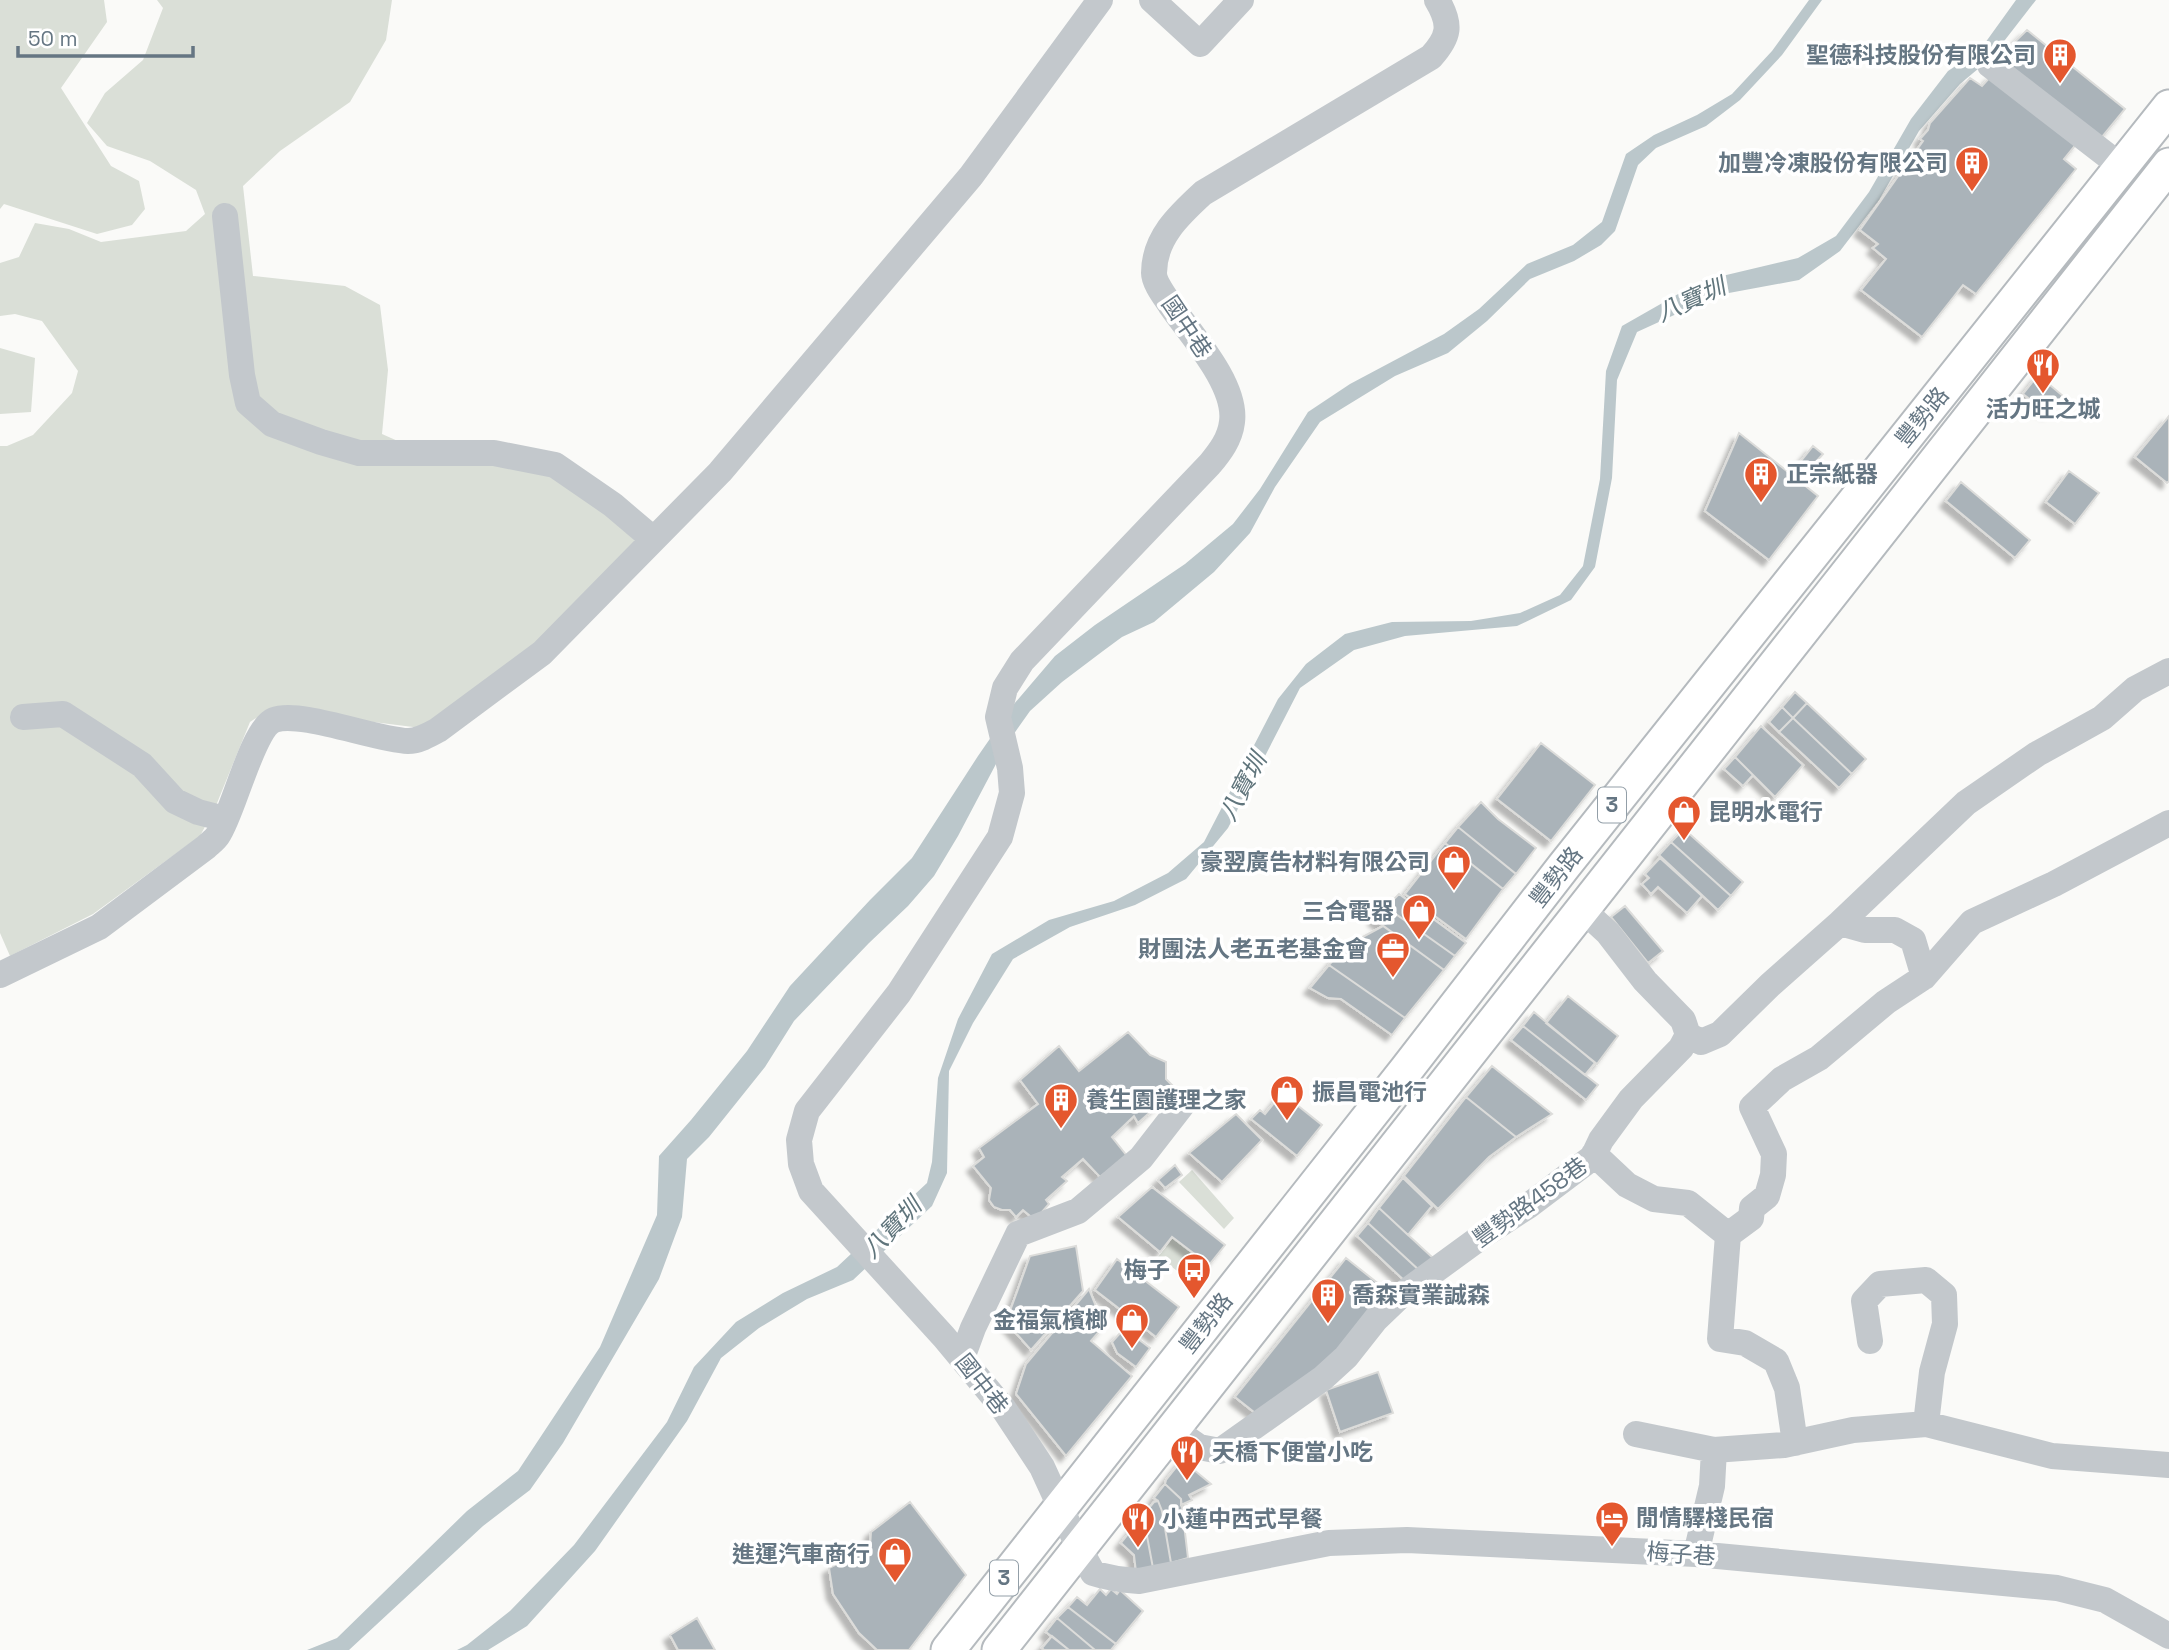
<svg xmlns="http://www.w3.org/2000/svg" width="2169" height="1650" font-family="'Space Grotesk','Noto Sans TC',sans-serif">
<defs>
<filter id="shadow"><feDropShadow dx="-6" dy="6" stdDeviation="2" flood-color="#0004"/></filter>
</defs>
<rect width="100%" height="100%" fill="#fafaf8"/>
<!-- green -->
<path fill="#dadfd7" d="M0,0H104L107,22L61,88L111,166L139,181L145,209L132,225L97,234L4,204L0,209Z
M157,0H392L386,40L350,102L280,151L243,186L253,276L345,286L380,305L388,370L382,434L409,446L565,479L636,541L536,643L421,728L270,709L250,722L215,808L200,836L93,914L10,956L0,933V446H7L33,435L72,393L78,371L42,321L15,314L0,316V263L19,257L35,223L69,229L101,242L186,231L205,214L196,190L150,161L107,146L87,123L105,93L143,60L163,8Z
M0,348L35,358L31,412L0,414Z
M1192,1170L1234,1218L1224,1229L1179,1182Z
M1173,1238L1201,1260L1198,1264L1204,1269L1194,1283L1158,1257Z"/>
<!-- water -->
<path fill="#bbc7cb" d="M1809,0H1822L1782,55L1740,100L1706,126L1656,148L1638,165L1615,231L1601,245L1574,261L1530,279L1487,321L1448,353L1395,376L1320,422L1275,487L1250,533L1214,572L1154,622L1122,637L1103,651L1062,682L1030,711L1006,745L958,836L934,876L908,906L869,943L794,1021L765,1067L709,1137L687,1159L682,1217L659,1279L563,1443L530,1490L483,1526L349,1650H307L337,1638L467,1511L518,1471L600,1347L657,1215L659,1156L691,1120L747,1051L790,986L870,900L912,858L978,756L1014,704L1055,656L1095,625L1185,564L1233,524L1260,489L1308,412L1350,384L1444,334L1479,309L1527,264L1573,245L1602,222L1626,154L1654,135L1697,115L1732,94L1772,51Z
M2016,0H2036L1991,58L1960,84L1919,131L1879,200L1840,251L1799,280L1718,295L1637,332L1617,380L1612,478L1595,567L1571,600L1517,626L1405,636L1354,650L1300,688L1228,828L1186,879L1135,905L1070,927L1013,959L973,1023L949,1071L947,1173L932,1206L853,1280L807,1299L759,1328L721,1358L687,1421L595,1551L527,1626L488,1650H457L467,1645L510,1611L574,1545L667,1422L694,1367L736,1322L783,1293L837,1267L927,1183L932,1162L938,1078L958,1019L992,954L1049,920L1114,901L1168,873L1204,842L1278,699L1306,664L1345,634L1392,622L1471,621L1520,613L1560,595L1583,566L1600,479L1606,371L1622,326L1701,281L1798,258L1836,236L1869,192L1911,119L1948,71L1980,50Z"/>
<!-- building -->
<path fill="#aab3b9" stroke="#dcdcda" stroke-width="2" filter="url(#shadow)" d="M2027,30L2125,109L2098,142L1995,61Z
M1992,75L2078,142L2064,159L2076,169L1976,294L1963,285L1922,337L1861,290L1886,259L1873,248L1878,244L1860,230L1923,141L1920,139L1928,130L1930,123L1970,78L1982,86Z
M2038,375L2063,396L2048,413L2023,394Z
M2169,416V481L2167,483L2135,457Z
M1739,433L1818,496L1769,560L1705,511Z
M1813,446L1823,454L1806,473L1797,466Z
M2069,471L2099,493L2075,524L2046,502Z
M1961,482L2030,540L2015,558L1946,501Z
M1795,692L1807,703L1793,718L1782,707Z
M1807,703L1866,759L1852,774L1793,718Z
M1782,707L1793,718L1779,732L1769,722Z
M1793,718L1852,774L1839,788L1779,732Z
M1761,726L1803,765L1775,797L1735,757Z
M1541,743L1595,785L1551,841L1497,799Z
M1735,757L1753,775L1743,786L1724,769Z
M1481,802L1498,819L1536,848L1516,874L1458,827Z
M1458,827L1516,874L1503,889L1445,843Z
M1684,829L1743,882L1731,896L1671,842Z
M1671,842L1731,896L1718,910L1659,855Z
M1445,843L1503,889L1466,939L1405,894Z
M1660,858L1702,896L1687,913L1658,887L1651,894L1642,884L1649,878L1645,874Z
M1399,894L1466,943L1455,956L1386,907Z
M1625,906L1663,951L1648,963L1611,917Z
M1386,907L1455,956L1444,970L1374,919Z
M1383,926L1444,970L1405,1018L1329,965L1344,947Z
M1329,965L1405,1018L1392,1035L1341,999L1328,998L1310,988Z
M1568,996L1618,1036L1597,1064L1546,1023Z
M1534,1012L1595,1063L1585,1075L1523,1026Z
M1523,1026L1598,1085L1586,1100L1511,1040Z
M1128,1032L1150,1055L1166,1062V1079L1176,1089L1138,1123L1134,1116L1112,1137L1127,1156L1100,1177L1083,1159L1062,1177L1067,1181L1046,1200L1049,1204L1035,1220L1023,1210L1016,1217L1010,1210H1002L994,1207L989,1200L991,1188L973,1166L984,1157L979,1148L1038,1104L1020,1080L1059,1046L1079,1071Z
M1492,1066L1552,1114L1516,1137L1466,1097Z
M1282,1093L1322,1125L1297,1156L1251,1119L1260,1110L1265,1114Z
M1466,1097L1516,1137L1489,1157L1438,1209L1404,1176Z
M1236,1114L1262,1140L1222,1182L1189,1153Z
M1175,1165L1182,1175L1165,1188L1158,1180Z
M1403,1178L1432,1206L1408,1235L1379,1208Z
M1152,1187L1225,1245L1209,1265L1172,1237L1160,1252L1118,1217Z
M1379,1208L1433,1258L1420,1271L1368,1223Z
M1368,1223L1420,1271L1408,1284L1357,1236Z
M1076,1246L1083,1291L1031,1350L1006,1322L1030,1256Z
M1346,1258L1390,1293L1325,1371L1259,1416L1235,1397Z
M1117,1259L1179,1307L1156,1337L1095,1290Z
M1089,1289L1104,1326L1091,1341L1132,1376L1066,1456L1016,1394L1026,1364Z
M1121,1332L1129,1340L1133,1335L1150,1348L1136,1367L1117,1353L1112,1342Z
M1378,1372L1393,1413L1340,1432L1326,1390Z
M1182,1460L1211,1484L1189,1495L1192,1500L1181,1505V1499L1165,1484L1166,1480Z
M1165,1484L1181,1499L1188,1558L1171,1563L1162,1511L1158,1501L1154,1498Z
M1158,1501L1162,1511L1171,1563L1153,1568L1143,1515L1154,1502Z
M910,1502L966,1575L909,1650H877L859,1633L833,1594L829,1568L870,1547L871,1532Z
M1143,1515L1153,1568L1136,1572L1134,1555L1121,1543Z
M1100,1589L1106,1595L1111,1589L1117,1594L1120,1590L1143,1611L1116,1644L1068,1607L1077,1597L1087,1605Z
M1068,1607L1116,1644L1111,1650H1095L1057,1618Z
M697,1618L715,1650H678L670,1635Z
M1057,1618L1095,1650H1069L1046,1632Z
M1052,1636L1069,1650H1044L1042,1648Z"/>
<g fill="none" stroke-linecap="round" stroke-linejoin="round">
<!-- major casing -->
<g stroke="#b5babe" stroke-width="37">
<path id="major" d="M948,1650L1406,1070L1564,866L2169,107
M999,1650L2169,165"/>
</g>
<!-- minor -->
<path stroke="#c3c8cc" stroke-width="26" d="M1152,0L1200,44L1241,0
M1437,0C1452,25 1449,37 1431,57L1203,193C1179,215 1154,238 1154,273C1154,283 1166,298 1171,306C1192,336 1237,385 1232,422C1230,439 1220,452 1210,464L1022,661L1005,688L998,717L1010,768L1012,793L1000,837L899,993L807,1111L799,1140L801,1164L811,1191L944,1337L1003,1408L1042,1467L1079,1548L1093,1573C1108,1578 1122,1580 1139,1581L1329,1543L1407,1540L1696,1554L2057,1588L2105,1600L2169,1636
M1990,65L2122,167
M225,216L242,375L248,403L272,424L321,442L359,453H494L555,465L613,505L653,539
M23,717L63,714L142,765L175,801L198,812L225,819
M1840,923L1966,803L2037,754L2102,718L2135,689L2169,671
M0,975L99,927L206,847C210,843 215,840 218,835C233,814 252,729 274,720C300,710 376,740 408,741C418,741 429,735 438,730L542,653L720,472L971,176L1100,0
M1688,1035L1701,1042L1720,1034L1770,985L1840,923L1865,930H1895L1913,940L1924,977
M1594,1154L1627,1185L1654,1199L1688,1203L1728,1235L1720,1339L1745,1343L1776,1361L1787,1388L1795,1443
M1728,1235L1751,1218L1752,1208L1767,1196L1773,1175L1774,1154L1752,1107L1782,1079L1819,1058L1886,1002L1924,977L1972,922L2054,884L2169,823
M1870,1341L1864,1301L1880,1284L1926,1280L1944,1295L1945,1324L1932,1372L1926,1424
M962,1358L973,1328L1018,1234L1078,1211L1141,1158L1186,1100
M1173,1429L1199,1447L1220,1451L1323,1378L1346,1357L1376,1319L1400,1296L1485,1234L1528,1206L1593,1157L1601,1140L1631,1099L1681,1048L1688,1035L1683,1020L1645,981L1608,933L1583,910
M1636,1434L1714,1450L1712,1486L1696,1554
M1714,1450L1784,1445L1853,1430L1926,1424L2052,1456L2169,1465"/>
<!-- major -->
<use href="#major" stroke="#fff" stroke-width="33"/>
</g>
<!-- icons -->
<defs>
<g id="building-pin" transform="scale(1.75)"><path d="M0 17L-7.5 6A9.5 9.5 0 1 1 7.5 6Z" fill="#e4572e" stroke="#fff"/><path d="M-4-6H4V6H1V3H-1V6H-4ZM-2.5-4.3h1.7v1.8h-1.7ZM.8-4.3h1.7v1.8H.8ZM-2.5-1h1.7V.8h-1.7ZM.8-1h1.7V.8H.8Z" fill="#fff"/></g>
<g id="restaurant-pin" transform="scale(1.75)"><path d="M0 17L-7.5 6A9.5 9.5 0 1 1 7.5 6Z" fill="#e4572e" stroke="#fff"/><path d="M-5-6h1v4h1v-4h1v4h1v-4h1v5L-1.5 .5V6h-2V.5L-5-1ZM5-6V6H3V1.5H1.5Q1.5-4 5-6Z" fill="#fff"/></g>
<g id="shop-pin" transform="scale(1.75)"><path d="M0 17L-7.5 6A9.5 9.5 0 1 1 7.5 6Z" fill="#e4572e" stroke="#fff"/><path d="M-5-2.5h2.3a2.7 3.5 0 0 1 5.4 0H5L5.5 6h-11ZM-1.5-2.5h3a1.5 2.3 0 0 0-3 0Z" fill="#fff"/></g>
<g id="office-pin" transform="scale(1.75)"><path d="M0 17L-7.5 6A9.5 9.5 0 1 1 7.5 6Z" fill="#e4572e" stroke="#fff"/><path d="M-6-3h4V-5.5h4V-3h4V5H-6ZM-1-4.5V-3h2v-1.5ZM-6 0V1H6V0Z" fill="#fff"/></g>
<g id="bus-pin" transform="scale(1.75)"><path d="M0 17L-7.5 6A9.5 9.5 0 1 1 7.5 6Z" fill="#e4572e" stroke="#fff"/><path d="M-5-6H5V4H4V6H2V4H-2V6H-4V4H-5ZM-3.5-4V0h7V-4ZM-3.5 1.2v1.5H-2V1.2ZM2 1.2v1.5H3.5V1.2Z" fill="#fff"/></g>
<g id="hotel-pin" transform="scale(1.75)"><path d="M0 17L-7.5 6A9.5 9.5 0 1 1 7.5 6Z" fill="#e4572e" stroke="#fff"/><path d="M-6-4.5h1.5V1H6V5H4.5V3h-9V5H-6ZM-4 0a1.8 1.8 0 1 1 3.6 0ZM.5 0V-2.5h3Q6-2.5 6 0Z" fill="#fff"/></g>
</defs>
<g fill-rule="evenodd">
<use href="#building-pin" x="2060" y="55"/>
<use href="#building-pin" x="1972" y="163"/>
<use href="#restaurant-pin" x="2043" y="365"/>
<use href="#building-pin" x="1761" y="474"/>
<use href="#shop-pin" x="1684" y="812"/>
<use href="#shop-pin" x="1454" y="862"/>
<use href="#shop-pin" x="1419" y="911"/>
<use href="#office-pin" x="1393" y="949"/>
<use href="#shop-pin" x="1287" y="1092"/>
<use href="#building-pin" x="1061" y="1100"/>
<use href="#bus-pin" x="1194" y="1270"/>
<use href="#building-pin" x="1328" y="1295"/>
<use href="#shop-pin" x="1132" y="1320"/>
<use href="#restaurant-pin" x="1187" y="1452"/>
<use href="#hotel-pin" x="1612" y="1518"/>
<use href="#restaurant-pin" x="1138" y="1519"/>
<use href="#shop-pin" x="895" y="1554"/>
</g>
<g text-anchor="middle" stroke-width="7" stroke-linejoin="round" paint-order="stroke">
<!-- shield labels -->
<g fill="#fff" stroke="#939fa8" stroke-width="2">
<rect x="1598" y="787.5" width="28" height="35" rx="5"/>
<rect x="990" y="1560.5" width="28" height="35" rx="5"/>
</g>
<g font-size="21" font-weight="bold" fill="#657683">
<text x="1612" y="812">3</text>
<text x="1004" y="1585">3</text>
</g>
<!-- poi labels -->
<g font-size="23" font-weight="bold" fill="#657683" stroke="#fff" text-anchor="end">
<text x="2036" y="63">聖德科技股份有限公司</text>
<text x="1948" y="171">加豐冷凍股份有限公司</text>
<text x="2043" y="417" text-anchor="middle">活力旺之城</text>
<text x="1786" y="482" text-anchor="start">正宗紙器</text>
<text x="1708" y="820" text-anchor="start">昆明水電行</text>
<text x="1430" y="870">豪翌廣告材料有限公司</text>
<text x="1394" y="919">三合電器</text>
<text x="1368" y="957">財團法人老五老基金會</text>
<text x="1312" y="1100" text-anchor="start">振昌電池行</text>
<text x="1086" y="1108" text-anchor="start">養生園護理之家</text>
<text x="1170" y="1278">梅子</text>
<text x="1352" y="1303" text-anchor="start">喬森實業誠森</text>
<text x="1108" y="1328">金福氣檳榔</text>
<text x="1212" y="1460" text-anchor="start">天橋下便當小吃</text>
<text x="1636" y="1526" text-anchor="start">閒情驛棧民宿</text>
<text x="1162" y="1527" text-anchor="start">小蓮中西式早餐</text>
<text x="870" y="1562">進運汽車商行</text>
</g>
<!-- street labels -->
<g font-size="23" fill="#657683" stroke="#fff">
<text transform="translate(1187 327) rotate(56)" y="8">國中巷</text>
<text transform="translate(1922 417) rotate(-51)" y="8">豐勢路</text>
<text transform="translate(1556 877) rotate(-52)" y="8">豐勢路</text>
<text transform="translate(1530 1202) rotate(-36)" y="8">豐勢路458巷</text>
<text transform="translate(1206 1323) rotate(-52)" y="8">豐勢路</text>
<text transform="translate(982 1384) rotate(52)" y="8">國中巷</text>
<text transform="translate(1681 1554) rotate(4)" y="8">梅子巷</text>
</g>
<!-- water labels -->
<g font-size="24" font-style="italic" fill="#60757c" stroke="#fff">
<text transform="translate(1691 300) rotate(-24)" y="8">八寶圳</text>
<text transform="translate(1243 787) rotate(-62)" y="8">八寶圳</text>
<text transform="translate(892 1228) rotate(-46)" y="8">八寶圳</text>
</g>
</g>
<!-- scale -->
<path d="M18 46v10h175v-10" fill="none" stroke="#657683" stroke-width="3.5"/>
<text x="28" y="46" font-size="21" fill="#657683" stroke="#ffffff" stroke-width="5" paint-order="stroke">50 m</text>
</svg>
